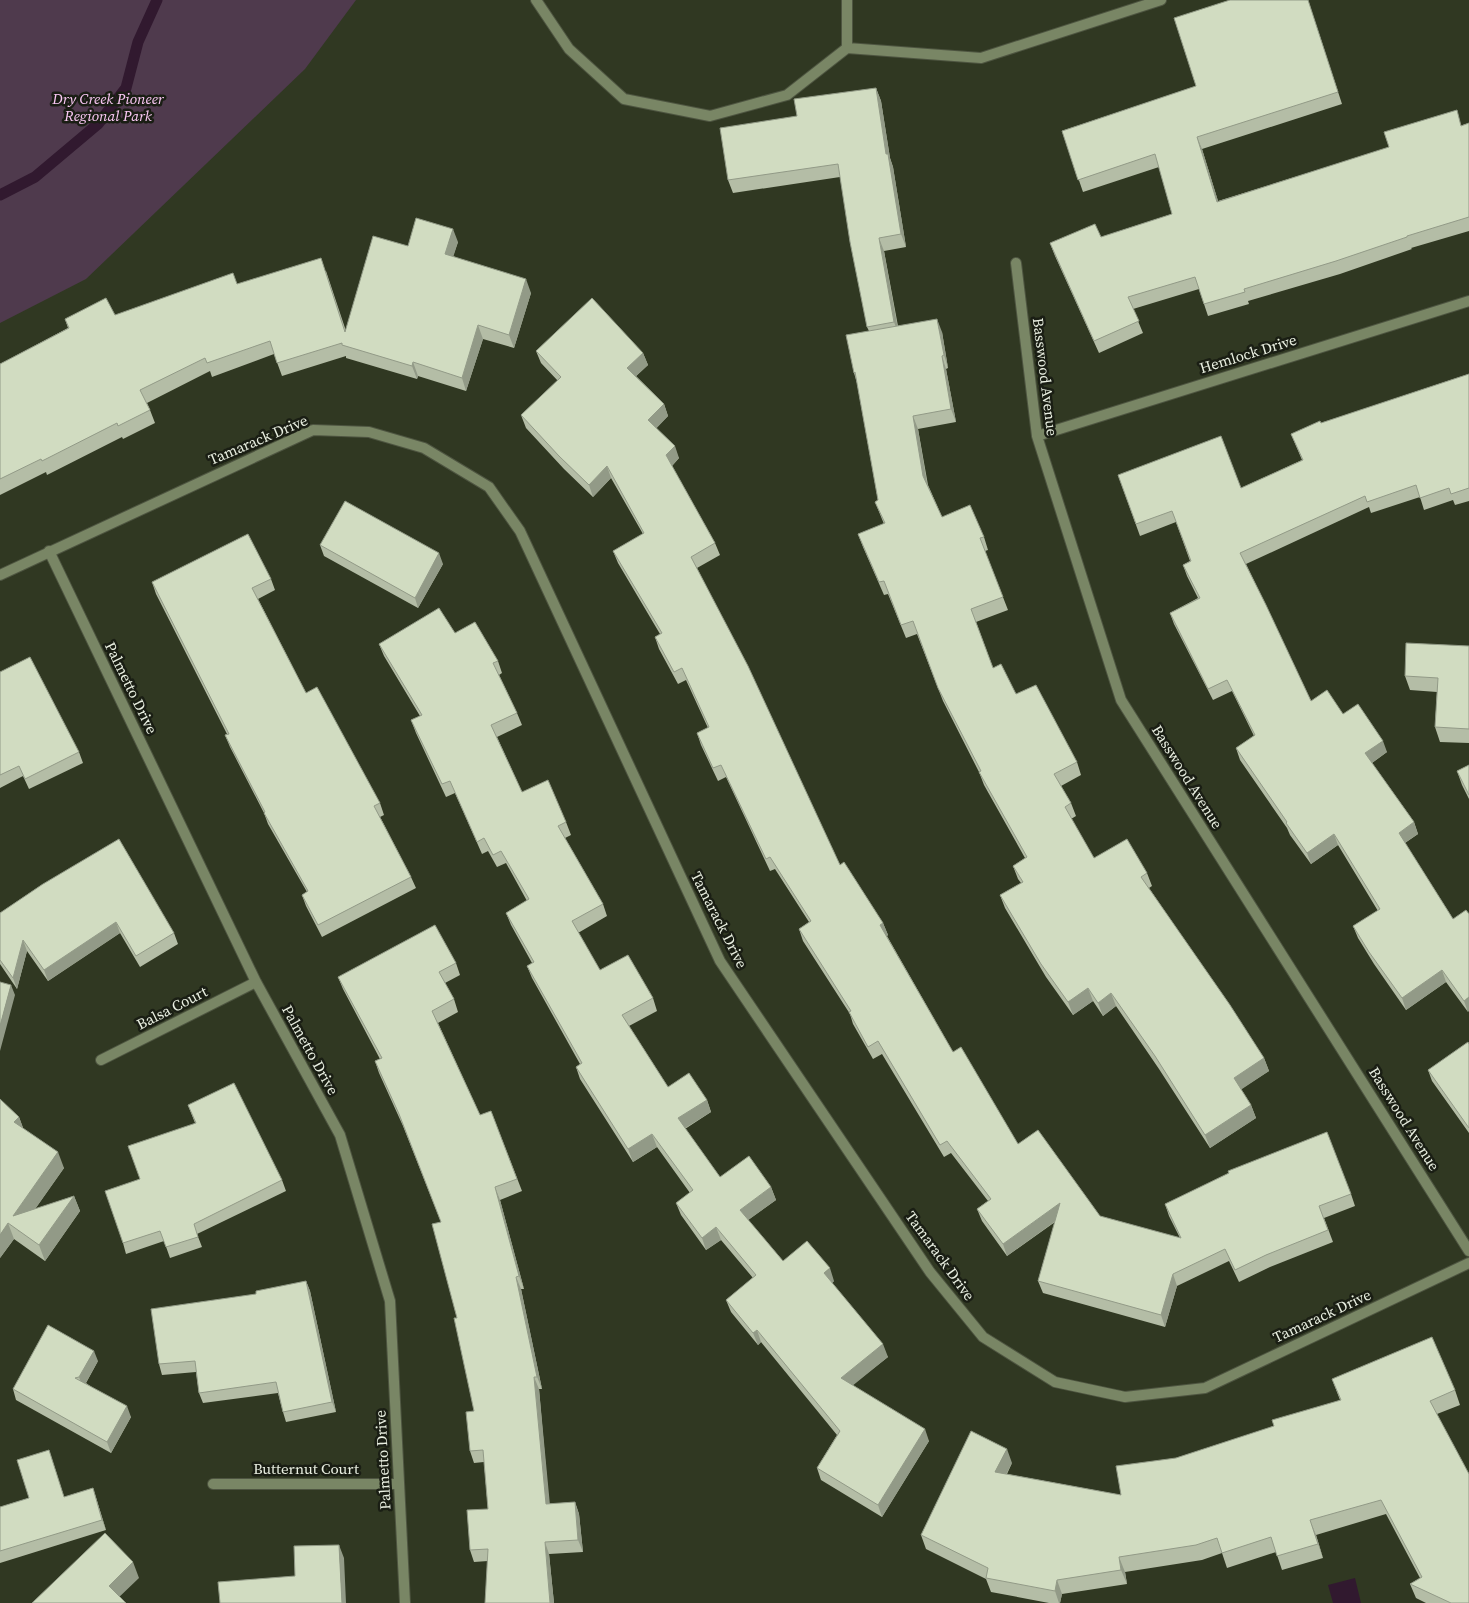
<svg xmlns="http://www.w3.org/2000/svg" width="1469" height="1603" font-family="'Source Serif 4',serif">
<rect width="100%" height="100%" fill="#303822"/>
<!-- green -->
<path fill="#4f3a4d" d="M0,0H356L305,69L86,279L0,323Z"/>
<!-- water -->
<path fill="#31192f" d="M1355,1578L1361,1603H1333L1328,1585Z"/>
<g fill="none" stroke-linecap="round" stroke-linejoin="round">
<!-- stream -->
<path stroke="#31192f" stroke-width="11" d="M0,195L35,177L98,124L126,88L138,42L157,0"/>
<!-- lane casing -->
<g stroke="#4e5541" stroke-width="12">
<path id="lane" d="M536,0L569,49L624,99L710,116L787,95L847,48L981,58L1161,0
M847,48V0"/>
</g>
<!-- street casing -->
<g stroke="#4e5541" stroke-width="12">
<path id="street" d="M1016,263L1037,436L1121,700L1469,1251
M1037,436L1469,301
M49,551L256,982L340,1135L390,1301L405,1603
M0,575L313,430L369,432L424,448L489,487L520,531L720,961L930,1272L983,1337L1055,1382L1125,1397L1205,1388L1469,1263
M101,1060L256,982
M213,1484H399"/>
</g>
<!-- lane -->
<use href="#lane" stroke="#798665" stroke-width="10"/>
<!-- street -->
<use href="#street" stroke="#798665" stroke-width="10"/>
</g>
<!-- wall -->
<path fill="#b4bda6" d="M1230,0H1308L1342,104L1202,149L1218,201L1469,123V231L1411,248L1412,249L1340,274L1248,301L1249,304L1208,316L1199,289L1133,309L1143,333L1099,353L1055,256L1050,243L1101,237L1172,214L1159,167L1083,192L1062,131L1196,86Z
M876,88L881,101L890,158L893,167L906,247L884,251L898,326L942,332L948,368L946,369L956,422L918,429L928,485L942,517L984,537L988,550L985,551L1008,610L976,622L993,668L1077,762L1081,775L1061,786L1071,803L1076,816L1071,819L1094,858L1147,873L1152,886L1149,888L1264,1058L1269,1071L1241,1089L1251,1105L1256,1118L1210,1148L1159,1069L1116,1006L1103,1016L1093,1001L1073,1015L1046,977L1005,908L1000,895L1021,883L1018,879L1013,866L1025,858L984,785L979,772L943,701L917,634L906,638L888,594L884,595L863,547L858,534L884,524L875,502L878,500L857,383L854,373L869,331L867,327L840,177L733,193L728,180L797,116Z
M458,242L453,256L531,293L514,348L483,339L466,391L418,376L417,379L346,358V356L282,376L274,354L212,377L210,371L147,403L150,410L155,423L123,439L122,437L47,475L46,472L0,495V364L68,328L65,319L115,315L237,284L326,271L346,331L408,246Z
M536,351L643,353L648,365L636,376L664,404L668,416L656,428L679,458L672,466L715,543L720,555L697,568L840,865L883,923L888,935L887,936L953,1052L1018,1144L1100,1216L1180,1238L1169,1216L1165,1204L1229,1174L1228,1171L1351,1194L1355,1206L1324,1218L1333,1242L1270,1267L1239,1282L1229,1261L1177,1286L1165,1327L1043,1293L1038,1281L1055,1222L1007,1256L982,1221L977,1209L988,1201L951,1153L944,1157L882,1054L873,1059L853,1024L850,1014L803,941L799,929L809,922L775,869L770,871L726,777L718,781L701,745L697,733L708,728L686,680L678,684L659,649L655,637L660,634L618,563L613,551L643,534L611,478L593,497L564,469L526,428L521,415L558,381L541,363Z
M1469,374V501L1455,505L1453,500L1424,510L1420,497L1371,513L1369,507L1246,564L1311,701L1343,714L1387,752L1372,763L1414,822L1418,834L1405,843L1453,919L1468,1012L1446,982L1406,1010L1374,964L1358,938L1353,926L1378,911L1338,845L1311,864L1290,835L1287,828L1240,760L1236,748L1254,736L1232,691L1213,700L1174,624L1170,613L1198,598L1187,576L1183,565L1190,561L1176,522L1140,536L1118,475L1241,488L1302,460L1291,434L1321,423Z
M320,545L443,564L418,608L324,556Z
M271,579L275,590L258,599L306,693L380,803L384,815L380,817L411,877L416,888L322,937L306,906L302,895L307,892L268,824L264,813L230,747L225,735L227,734L156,594L152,582Z
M455,633L498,661L502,673L499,675L517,713L522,725L497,737L522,792L566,822L571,835L565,838L603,904L607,916L578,933L600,970L653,998L657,1011L629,1026L668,1087L707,1100L711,1112L685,1129L720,1177L771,1187L776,1200L748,1220L783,1261L834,1281L832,1283L888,1357L852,1385L929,1441L882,1517L821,1480L817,1468L837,1435L761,1342L758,1345L731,1312L726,1300L753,1278L721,1240L706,1250L681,1215L676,1203L690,1193L657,1147L633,1162L580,1079L576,1067L580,1064L532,978L527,966L532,963L511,925L506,913L527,901L506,863L497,867L488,851L482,854L455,793L446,797L416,733L411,720L420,716L384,656L379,644Z
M1469,646V743L1440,742L1435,727L1437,692L1410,690L1405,676Z
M0,672L79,752L83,763L29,789L23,776L0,788Z
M1469,765V799L1462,785L1457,771Z
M43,884L174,933L178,944L140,967L120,933L48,981L27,951L17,989L0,964V913Z
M456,963L460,975L445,983L454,999L458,1012L438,1023L480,1115L491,1111L522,1191L500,1200L524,1289H521L542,1389H539L549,1504L575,1502L579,1514L583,1552L549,1554L554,1603H485L488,1561L474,1562L470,1550L488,1509L484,1462L474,1463L470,1451L474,1411L457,1318L441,1222L403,1126L379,1073L375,1061L380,1059L343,989L338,977Z
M1469,1044V1133L1432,1081L1428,1070Z
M188,1105L282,1180L286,1191L197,1234L202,1247L170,1258L164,1241L126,1254L123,1243L140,1179L195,1123Z
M19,1117L23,1128L64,1168L35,1209L74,1196L80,1211L45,1261L14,1239L0,1258Z
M306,1281L310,1291L336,1412L286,1422L283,1412L278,1393L203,1403L199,1393L196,1372L162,1375L159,1364L256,1294Z
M98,1361L86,1383L131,1417L111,1453L16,1400L13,1389Z
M1332,1379L1455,1390L1460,1405L1437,1414L1469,1603H1426L1416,1598L1410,1584L1420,1578L1386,1514L1316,1535L1323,1558L1282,1570L1276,1552L1227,1568L1222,1553L1202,1560L1125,1572L1127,1584L1062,1594L1060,1603H1049L991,1592L986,1579L926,1549L921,1535L1012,1463L1007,1474L1121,1495L1176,1458L1274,1426L1340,1400Z
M49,1450L64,1497L93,1488L106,1530L0,1563V1507L29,1498Z"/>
<!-- shaded-wall -->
<path fill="#929a87" d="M876,88L881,101L890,158L893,167L906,247L901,234L886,154Z
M1197,137L1202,149L1222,214L1217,202Z
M453,229L458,242L450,267L445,254Z
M879,238L884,251L899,335L894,322Z
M526,279L531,293L514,348L509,335Z
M937,319L942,332L948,368L944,355Z
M478,325L483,339L466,391L462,378Z
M643,353L648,365L632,380L627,368Z
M942,356L946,369L956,422L951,409Z
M413,362L418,376L417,379L412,366Z
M664,404L668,416L653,432L648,420Z
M913,416L918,429L928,489L923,476Z
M675,446L679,458L670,468L666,455Z
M607,466L611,478L593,497L589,485Z
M439,553L443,564L418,608L415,598Z
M1383,741L1387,752L1369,765L1365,753Z
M1414,822L1418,834L1403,844L1399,833Z
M1334,834L1338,845L1311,864L1307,853Z
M116,922L120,933L48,981L44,970Z
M883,923L888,935L885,937L880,925Z
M23,940L27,951L17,989L13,978Z
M1442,970L1446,982L1406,1010L1402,998Z
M11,985L15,995L0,1051V1026Z
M1088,988L1093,1001L1073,1015L1068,1002Z
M1111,993L1116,1006L1103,1016L1098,1003Z
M1469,997V1011L1468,1012L1464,1001Z
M1264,1058L1269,1071L1239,1091L1234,1078Z
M707,1100L711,1112L682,1130L678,1118Z
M1251,1105L1256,1118L1210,1148L1205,1135Z
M19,1117L25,1133L14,1122Z
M652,1134L657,1147L633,1162L628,1149Z
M58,1152L64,1168L19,1232L13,1216Z
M495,1187L500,1200L524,1289L519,1276Z
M771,1187L776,1200L744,1223L740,1210Z
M74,1196L80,1211L45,1261L39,1245Z
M1060,1203L1064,1215L1007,1256L1003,1244Z
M8,1223L14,1239L0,1258V1235Z
M716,1227L721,1240L706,1250L702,1238Z
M830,1268L834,1281L829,1286L824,1273Z
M1173,1274L1177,1286L1165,1327L1161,1315Z
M516,1277L521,1289L542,1389L537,1377Z
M306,1281L310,1291L336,1412L332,1402Z
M757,1330L761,1342L758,1345L753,1333Z
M883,1344L888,1357L846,1391L841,1378Z
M94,1351L98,1361L83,1388L79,1377Z
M534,1377L539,1389L551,1516L546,1504Z
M127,1406L131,1417L111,1453L107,1442Z
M925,1429L929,1441L882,1517L878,1505Z
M1007,1449L1012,1463L1000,1486L995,1472Z
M93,1488L96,1498L106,1530L102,1520Z
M575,1502L579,1514L583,1552L578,1540Z
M1310,1520L1316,1535L1323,1558L1318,1544Z
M545,1542L549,1554L554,1603H550Z
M339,1545L344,1558L346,1603H342Z
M1119,1557L1125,1572L1127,1584L1121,1570Z
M133,1562L139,1578L115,1601L109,1586Z
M1057,1580L1062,1594L1060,1603H1059L1055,1591Z"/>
<!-- building -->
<path fill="#d1dcc1" stroke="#929a87" d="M1230,0H1308L1338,92L1197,137L1217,202L1389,147L1384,132L1457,110L1461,126L1469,123V217L1407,236V237L1336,261L1244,289L1245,292L1204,304L1195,277L1128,297L1139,321L1094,341L1050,243L1095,224L1101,237L1172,214L1155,154L1078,180L1062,131L1196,86L1174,18Z
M876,88L886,154H888L901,234L879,238L894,322L867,327L850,242L838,164L728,180L720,128L797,116L794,99Z
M416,218L453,229L445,254L526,279L509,335L478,325L462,378L413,362L412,366L342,345V343L277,363L270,341L207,363L205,358L140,390L150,410L118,426L117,423L42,461L41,459L0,479V364L69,328L65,319L106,298L115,315L233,273L237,284L321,258L345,332L373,236L408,246Z
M592,298L643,353L627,368L664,404L648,420L675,446L666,455L715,543L691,557L748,666L840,865L844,862L883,923L880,925L953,1052L961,1047L1018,1144L1038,1130L1100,1216L1181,1238L1165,1204L1229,1173L1228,1171L1327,1132L1351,1194L1319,1206L1328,1230L1266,1255L1235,1270L1225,1249L1173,1274L1161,1315L1038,1281L1060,1203L1003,1244L977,1209L991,1199L947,1141L940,1145L878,1041L868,1047L849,1012L851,1011L799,929L811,921L770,857L766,859L721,765L713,768L697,733L709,727L682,668L674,672L655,637L662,633L613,551L644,533L607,466L589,485L559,456L521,415L561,377L536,351Z
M937,319L944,355L942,356L951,409L913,416L923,476L942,517L970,505L984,537L980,538L1003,597L971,609L993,668L1001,664L1016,694L1036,685L1077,762L1054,774L1071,803L1065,807L1094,858L1127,839L1147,873L1141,877L1230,1005L1264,1058L1234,1078L1251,1105L1205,1135L1155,1056L1111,993L1098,1003L1088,988L1068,1002L1041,964L1000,895L1023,882L1013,866L1027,857L979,772L981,771L938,688L913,621L901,625L884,581L879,582L858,534L885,523L875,502L878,500L855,372L854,373L846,335Z
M1469,374V488L1451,494L1449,488L1420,498L1416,485L1367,502L1365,496L1240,553L1266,605L1311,701L1327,690L1343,714L1358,704L1383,741L1365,753L1414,822L1399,833L1453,919L1466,910L1469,914V997L1464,1001L1442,970L1402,998L1369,952L1353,926L1380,909L1334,834L1307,853L1286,823L1287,822L1236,748L1255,735L1227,680L1208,689L1170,613L1200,598L1183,565L1191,561L1172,511L1136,524L1118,475L1221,436L1241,488L1303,460L1291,434L1320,421L1321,423Z
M345,501L439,553L415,598L320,545Z
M248,534L271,579L252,588L306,693L317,687L380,803L374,806L411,877L318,925L302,895L308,891L264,813L265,812L225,735L229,734L152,582Z
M439,608L455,633L475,622L498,661L493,663L517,713L491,725L522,792L548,780L566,822L558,826L603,904L572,921L600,970L628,955L653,998L622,1015L668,1087L689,1073L707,1100L678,1118L720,1177L749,1156L771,1187L740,1210L783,1261L807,1241L830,1268L824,1273L883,1344L841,1378L925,1429L878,1505L817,1468L840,1431L757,1330L753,1333L726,1300L756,1275L716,1227L702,1238L676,1203L693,1190L652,1134L628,1149L576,1067L582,1063L527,966L534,962L506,913L529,899L501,851L493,855L484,838L477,842L450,781L442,784L411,720L422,715L379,644Z
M1406,643L1469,646V729L1435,727L1438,678L1405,676Z
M30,657L79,752L25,779L19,766L0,775V672Z
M1469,765V795L1457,771Z
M119,839L174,933L136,956L116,922L44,970L23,940L13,978L0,960V913L43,884Z
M435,925L456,963L439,972L454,999L432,1011L480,1115L491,1111L517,1179L495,1187L519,1276L516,1277L537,1377H534L546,1504L575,1502L578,1540L545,1542L550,1603H485L488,1549L470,1550L467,1510L488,1509L483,1450L470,1451L466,1412L474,1411L454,1318H457L432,1224L441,1222L399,1114L375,1061L382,1058L338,977Z
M0,982L11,985L0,1026Z
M1468,1042L1469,1044V1128L1428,1070Z
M234,1083L282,1180L194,1224L198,1237L166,1247L160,1231L123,1243L105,1191L140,1179L128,1146L196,1123L188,1105Z
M0,1099L19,1117L14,1122L58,1152L13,1216L74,1196L39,1245L8,1223L0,1235Z
M306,1281L332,1402L283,1412L276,1382L199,1393L195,1361L159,1364L151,1309L256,1294V1291Z
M48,1325L94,1351L79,1377L75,1378L127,1406L107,1442L13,1389Z
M1432,1337L1455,1390L1430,1401L1469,1474V1603H1451L1410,1584L1422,1577L1381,1500L1310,1520L1318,1544L1277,1556L1271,1537L1222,1553L1217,1538L1196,1545L1119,1557L1121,1570L1057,1580L1055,1591L986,1578L988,1568L921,1535L971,1431L1007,1449L995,1472L1121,1495L1116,1466L1176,1458L1274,1426L1272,1420L1341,1400L1332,1379Z
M49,1450L64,1497L93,1488L102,1520L0,1551V1507L29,1498L17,1460Z
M105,1533L133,1562L109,1586L126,1603H32Z
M339,1545L342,1603H220L218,1582L295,1576L294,1546Z"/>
<g text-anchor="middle" stroke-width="5" stroke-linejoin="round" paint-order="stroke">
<!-- park labels -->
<g font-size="15" font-style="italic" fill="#fcc9f6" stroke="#1a1e14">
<text x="108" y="104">Dry Creek Pioneer<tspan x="108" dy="17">Regional Park</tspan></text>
</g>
<!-- street labels -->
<g font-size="15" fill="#e9efe1" stroke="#1a1e14">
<text transform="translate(1248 354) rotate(-17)" y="5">Hemlock Drive</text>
<text transform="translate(1045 377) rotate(83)" y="5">Basswood Avenue</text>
<text transform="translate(258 440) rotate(-23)" y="5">Tamarack Drive</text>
<text transform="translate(131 688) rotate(64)" y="5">Palmetto Drive</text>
<text transform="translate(1187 777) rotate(58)" y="5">Basswood Avenue</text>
<text transform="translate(719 920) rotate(63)" y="5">Tamarack Drive</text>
<text transform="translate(172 1008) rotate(-27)" y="5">Balsa Court</text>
<text transform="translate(310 1050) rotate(61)" y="5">Palmetto Drive</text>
<text transform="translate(1404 1119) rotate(58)" y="5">Basswood Avenue</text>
<text transform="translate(940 1256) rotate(54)" y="5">Tamarack Drive</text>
<text transform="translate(1322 1316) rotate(-25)" y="5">Tamarack Drive</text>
<text transform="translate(383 1460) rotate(-93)" y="5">Palmetto Drive</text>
<text x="306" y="1474">Butternut Court</text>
</g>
</g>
</svg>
